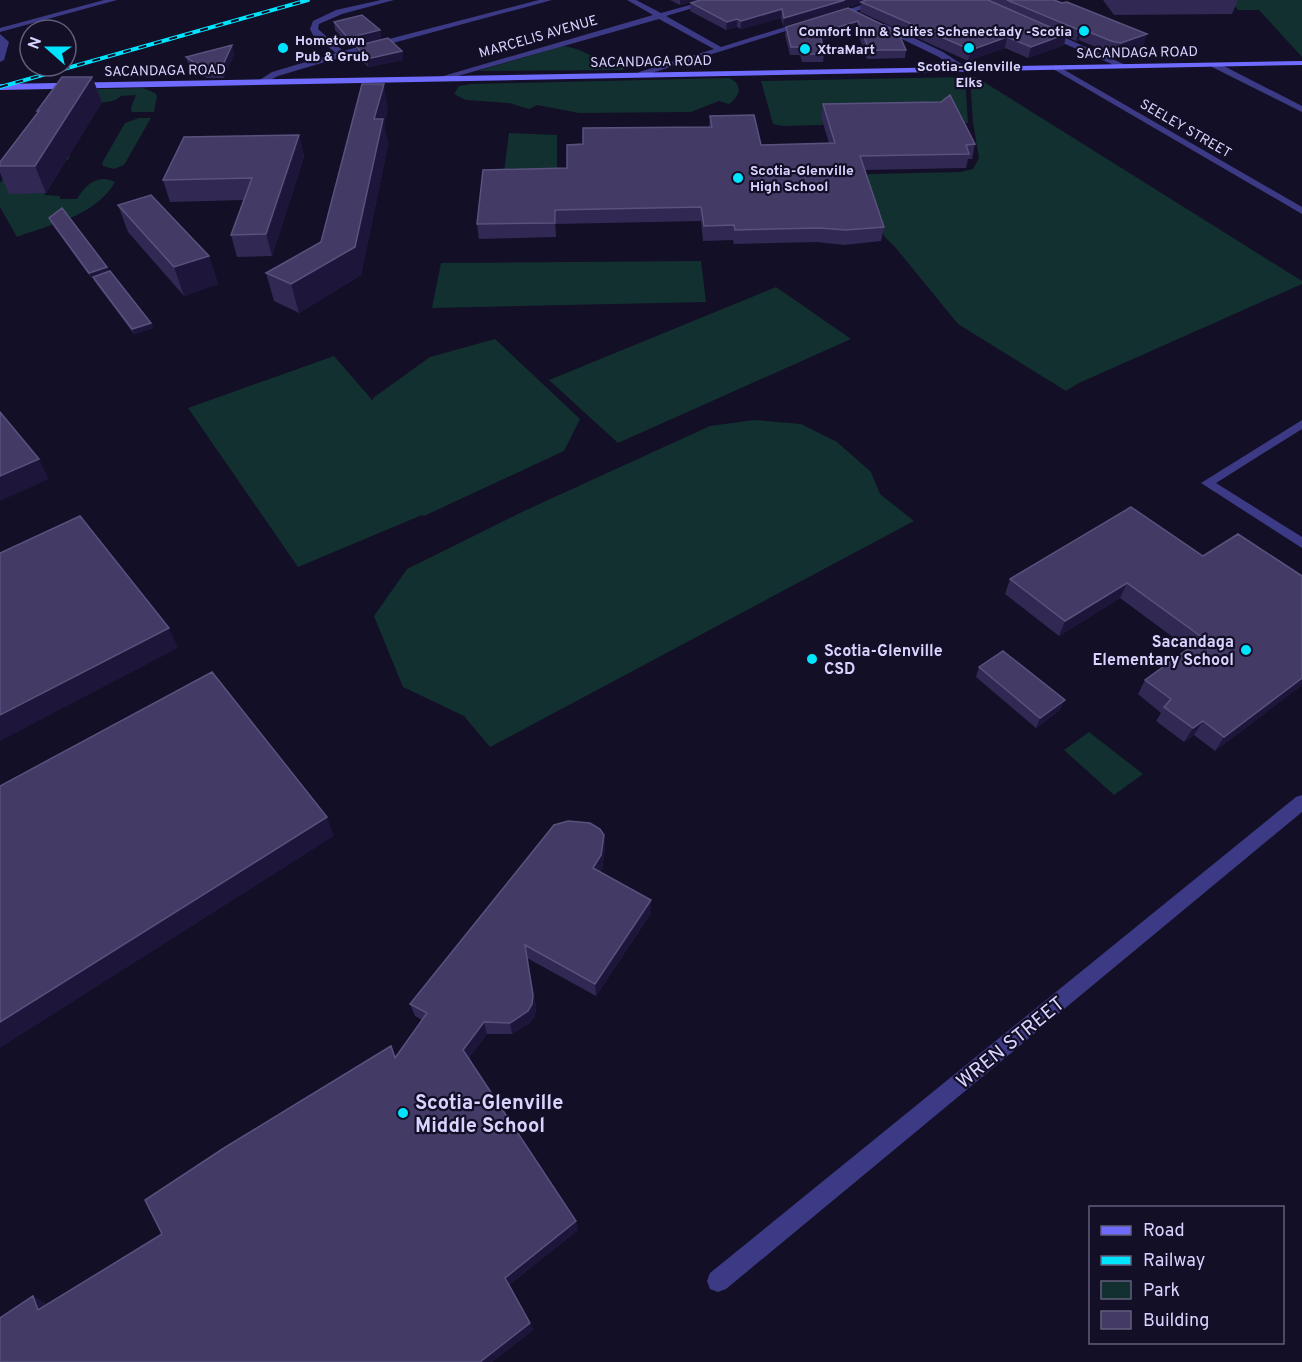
<svg xmlns="http://www.w3.org/2000/svg" width="1302" height="1362" font-family="Overpass,sans-serif">
<rect width="100%" height="100%" fill="#130f26"/>
<!-- green -->
<path fill="#12302f" d="M1230,0H1302V57L1259,10H1238Z
M563,46C585,48 601,65 623,68V70L478,71Z
M965,77L968,123L955,124L822,115L823,125L783,126L773,124L761,81Z
M970,77H976L1302,281V284L1079,383L1066,391L958,324L895,247L884,236L862,176L870,174L960,172L973,169L979,158L973,123Z
M729,78C743,84 741,96 729,104L719,101L691,112L579,113L537,105L529,109L509,103L466,100L454,94L459,86L471,84Z
M143,88L155,93L157,96L154,112H132L131,108L136,95L121,96C114,105 84,103 72,103L40,156H70L68,160H33L45,195L60,196V199H77C85,185 98,173 115,182C96,216 51,224 17,237L0,207V183L67,90Z
M139,118H151L124,165L114,169L103,166L102,163L125,123Z
M509,133L557,135V172H504Z
M701,261L706,302L432,308L441,263Z
M776,287L851,339L618,443L549,380Z
M495,339L580,419L564,451L424,516L422,515L298,567L188,408L334,356L373,401V398L430,357Z
M754,420L801,424L837,442L871,472L880,494L914,521L490,747L464,716L403,687L374,616L407,569L524,511L710,426Z
M1089,732L1143,774L1114,795L1064,750Z"/>
<g fill="none" stroke-linecap="round" stroke-linejoin="round">
<!-- street -->
<path fill="#3d3a85" fill-rule="evenodd" d="M104,0H117L0,32V28Z
M381,0H394L342,14L319,24L318,29L343,51L539,0H552L345,56L278,76L265,83L258,81L272,72L336,53L313,35L310,29L313,21L336,10Z
M627,0H636L661,13L708,0H720L666,16L721,47L801,22L808,24L642,76H639V72L714,49L659,19L440,81L433,79L653,15Z
M876,0H888L836,18L829,16Z
M879,24H885L943,52L969,69L962,71L937,56L879,28Z
M1044,31H1050L1128,66L1121,68L1044,35Z
M0,34L9,42L4,60L0,62Z
M1212,63H1218L1302,106V112L1212,67Z
M1056,65L1302,207V214L1053,69L1052,67Z
M1302,420V429L1216,483L1302,537V548L1201,483Z
M1302,795V812L726,1289L718,1292L710,1289L707,1281L710,1273L1296,797Z"/>
<!-- secondary -->
<path fill="#6f6bff" fill-rule="evenodd" d="M1302,61V65L0,90V84Z"/>
<!-- rail casing -->
<g stroke="#00e5ff" stroke-width="4">
<path id="rail" d="M0,87L308,0"/>
</g>
<!-- rail -->
<use href="#rail" stroke="#130f26" stroke-width="2" stroke-dasharray="8" stroke-linecap="butt"/>
</g>
<!-- wall -->
<path fill="#312854" d="M670,0H700L680,5Z
M700,0H1054L1144,45L1118,54L1107,52L1079,40L1076,41L1066,37L1064,45L1028,58L1005,48L968,61L860,12L861,3L783,26L781,18L741,29L737,27L726,30L690,11L691,3Z
M1103,0H1238L1232,14L1114,15Z
M848,8L906,50L905,58L867,59L856,29L821,41L824,54L823,62H802L800,55H790L785,35L786,27Z
M334,22L380,30L381,39L350,47L335,30Z
M232,45L234,54L224,78H207L189,66L186,57Z
M356,46L402,51L403,60L368,67L357,55Z
M92,77L102,102L46,193L9,194L0,173V162L38,113L37,111Z
M823,104L975,144L972,159H968L966,168L864,170L884,227L881,241L844,245L817,242L734,244L733,240L703,241L701,221L556,224V237L479,239L477,224L567,168L583,144L709,127L710,116L761,145L829,143L821,117Z
M388,109L384,125L388,145L361,275L299,313L274,301L266,273L321,242Z
M299,135L304,157L272,256L237,257L231,235L244,200L170,202L163,180Z
M118,205L209,256L218,284L184,296L128,232Z
M49,218L107,267L109,272L151,323L153,328L134,334L95,282L93,277L91,278L51,223Z
M1203,556L1302,576V685L1215,751L1194,735L1184,742L1156,721L1161,713L1138,694L1145,680L1189,649L1120,598L1059,636L1005,594L1010,579Z
M979,667L1060,710L1036,728L976,677Z
M604,835L605,848L602,869L600,872L651,913L596,996L527,958L536,1007L535,1016L530,1023L512,1034H487L469,1058L578,1230L509,1285L533,1330L492,1362H0L47,1304L162,1234L391,1046L396,1057L422,1020L415,1016L410,1004Z"/>
<!-- shaded-wall -->
<path fill="#1d163a" d="M680,0H700L680,5Z
M845,0H873L861,2V3L783,26L784,18Z
M782,9L781,18L741,29V21Z
M737,19V27L726,30L727,22Z
M858,21L856,29L819,42L820,33Z
M1082,29L1079,40L1076,41L1079,30Z
M380,30L381,39L350,47L348,38Z
M1066,34L1064,45L1028,58L1031,47Z
M1147,34L1144,45L1118,54L1121,43Z
M1007,37L1005,48L968,61L971,50Z
M232,45L234,54L224,78L221,69Z
M402,51L403,60L368,67L367,59Z
M92,77L102,102L46,193L35,166Z
M384,84L388,109L384,125L388,145L361,275L299,313L291,284L355,247L374,119Z
M299,135L304,157L272,256L266,234Z
M555,210L556,224V237L555,223Z
M209,256L218,284L184,296L174,267Z
M107,267L109,272L91,278L89,273Z
M151,323L153,328L134,334L132,329Z
M39,459L49,479L0,501V476Z
M1127,583L1120,598L1059,636L1065,621Z
M169,628L178,648L0,741V715Z
M1302,678V685L1215,751L1224,737Z
M1065,700L1060,710L1036,728L1040,718Z
M1203,721L1194,735L1184,742L1193,728Z
M327,817L334,836L0,1048V1022Z
M604,835L605,848L602,869L594,882L593,868Z
M651,900V913L596,996L595,984Z
M525,945L536,1007L535,1016L530,1023L512,1034L510,1023Z
M484,1022L487,1034L467,1061L463,1050Z
M576,1221L578,1230L509,1285L505,1278Z
M33,1296L47,1304L52,1317L38,1310Z
M530,1323L533,1330L492,1362H480Z"/>
<!-- building -->
<path fill="#433a66" stroke="#5a527e" stroke-width="1.5" d="M700,0H845L784,18L782,9L741,21L737,19L727,22L691,3Z
M866,0H988L1066,34L1031,47L1007,37L971,50L861,2Z
M1007,0H1054L1062,3L1067,2L1147,34L1121,43L1111,41L1082,29L1079,30Z
M848,8L898,32L906,50H869L858,21L820,33L824,54H803L801,47H791L786,27Z
M362,15L380,30L348,38L334,22Z
M388,38L402,51L367,59L356,46Z
M232,45L221,69H204L186,57Z
M62,77H92L35,166H0V162L39,111H37Z
M362,84H384L374,119H383L355,247L291,284L266,273L321,242Z
M950,95L975,144L966,145L969,154L860,156L884,227L846,230L819,228L735,230L734,225L704,226L701,207L555,210V223L477,224L483,170L567,168V145L583,144V128L712,127L710,116L754,115L761,145L835,143L823,104L941,102Z
M299,135L266,234L231,235L252,178L163,180L184,137Z
M151,195L209,256L174,267L118,205Z
M62,208L107,267L89,273L49,218Z
M110,271L151,323L132,329L93,277Z
M0,412L39,459L0,476Z
M1131,507L1203,556L1238,534L1302,576V678L1224,737L1203,721L1193,728L1164,707L1171,699L1145,680L1203,638L1127,583L1065,621L1010,579Z
M80,516L169,628L0,715V553Z
M1003,651L1065,700L1040,718L979,667Z
M212,672L327,817L0,1022V786Z
M568,821L590,823L600,829L604,835L601,855L593,868L651,900L595,984L525,945L533,995L532,1004L528,1011L510,1023L484,1022L463,1050L576,1221L505,1278L530,1323L480,1362H0V1318L33,1296L38,1310L162,1234L145,1200L224,1148L391,1046L395,1058L427,1013L410,1004L554,825Z"/>
<!-- markers -->
<g fill="#00e5ff" stroke="#130f26" stroke-width="2">
<circle cx="1084" cy="31" r="6"/>
<circle cx="283" cy="48" r="6"/>
<circle cx="969" cy="48" r="6"/>
<circle cx="805" cy="49" r="6"/>
<circle cx="738" cy="178" r="6"/>
<circle cx="1246" cy="650" r="6"/>
<circle cx="812" cy="659" r="6"/>
<circle cx="403" cy="1113" r="6"/>
</g>
<g text-anchor="middle" stroke-width="4.5" stroke-linejoin="round" paint-order="stroke">
<!-- far-poi labels -->
<g font-size="14" font-weight="bold" fill="#d9d4ff" stroke="#130f26" text-anchor="start">
<text x="1072" y="36" text-anchor="end">Comfort Inn &amp; Suites Schenectady -Scotia</text>
<text x="295" y="45">Hometown<tspan x="295" dy="16">Pub &amp; Grub</tspan></text>
<text x="817" y="54">XtraMart</text>
<text x="969" y="71" text-anchor="middle">Scotia-Glenville<tspan x="969" dy="16">Elks</tspan></text>
<text x="750" y="175">Scotia-Glenville<tspan x="750" dy="16">High School</tspan></text>
</g>
<!-- far-street labels -->
<g font-size="14" fill="#d9d4ff" stroke="#130f26">
<text transform="translate(538 36) rotate(-16)" y="5">MARCELIS AVENUE</text>
<text transform="translate(1137 52) rotate(-1)" y="5">SACANDAGA ROAD</text>
<text transform="translate(651 61) rotate(-1)" y="5">SACANDAGA ROAD</text>
<text transform="translate(165 70) rotate(-1)" y="5">SACANDAGA ROAD</text>
<text transform="translate(1186 128) rotate(30)" y="5">SEELEY STREET</text>
</g>
<!-- poi labels -->
<g font-size="16" font-weight="bold" fill="#d9d4ff" stroke="#130f26" text-anchor="end">
<text x="1234" y="647">Sacandaga<tspan x="1234" dy="18">Elementary School</tspan></text>
<text x="824" y="656" text-anchor="start">Scotia-Glenville<tspan x="824" dy="18">CSD</tspan></text>
</g>
<!-- near-street labels -->
<g font-size="20" fill="#d9d4ff" stroke="#130f26">
<text transform="translate(1010 1042) rotate(-39)" y="7">WREN STREET</text>
</g>
<!-- near-poi labels -->
<g font-size="20" font-weight="bold" fill="#d9d4ff" stroke="#130f26" text-anchor="start">
<text x="415" y="1109">Scotia-Glenville<tspan x="415" dy="23">Middle School</tspan></text>
</g>
</g>
<!-- legend -->
<rect x="1089" y="1206" width="195" height="138" fill="#130f26" stroke="#625e7d" stroke-width="1.5"/>
<rect x="1101" y="1226" width="30" height="9" fill="#6f6bff" stroke="#625e7d" stroke-width="1.5"/>
<text x="1143" y="1236" font-size="18" fill="#d9d4ff">Road</text>
<rect x="1101" y="1256" width="30" height="9" fill="#00e5ff" stroke="#625e7d" stroke-width="1.5"/>
<text x="1143" y="1266" font-size="18" fill="#d9d4ff">Railway</text>
<rect x="1101" y="1281" width="30" height="18" fill="#12302f" stroke="#625e7d" stroke-width="1.5"/>
<text x="1143" y="1296" font-size="18" fill="#d9d4ff">Park</text>
<rect x="1101" y="1311" width="30" height="18" fill="#433a66" stroke="#625e7d" stroke-width="1.5"/>
<text x="1143" y="1326" font-size="18" fill="#d9d4ff">Building</text>
<!-- north arrow -->
<g transform="translate(48 48) rotate(291)"><circle r="28" fill="#130f26" stroke="#625e7d" stroke-width="1.5"/>
<path d="M0-4.5L10 22L0 15L-10 22Z" fill="#00e5ff"/>
<text y="-9" font-size="16" font-weight="bold" text-anchor="middle" fill="#d9d4ff">N</text>
</g>
</svg>
